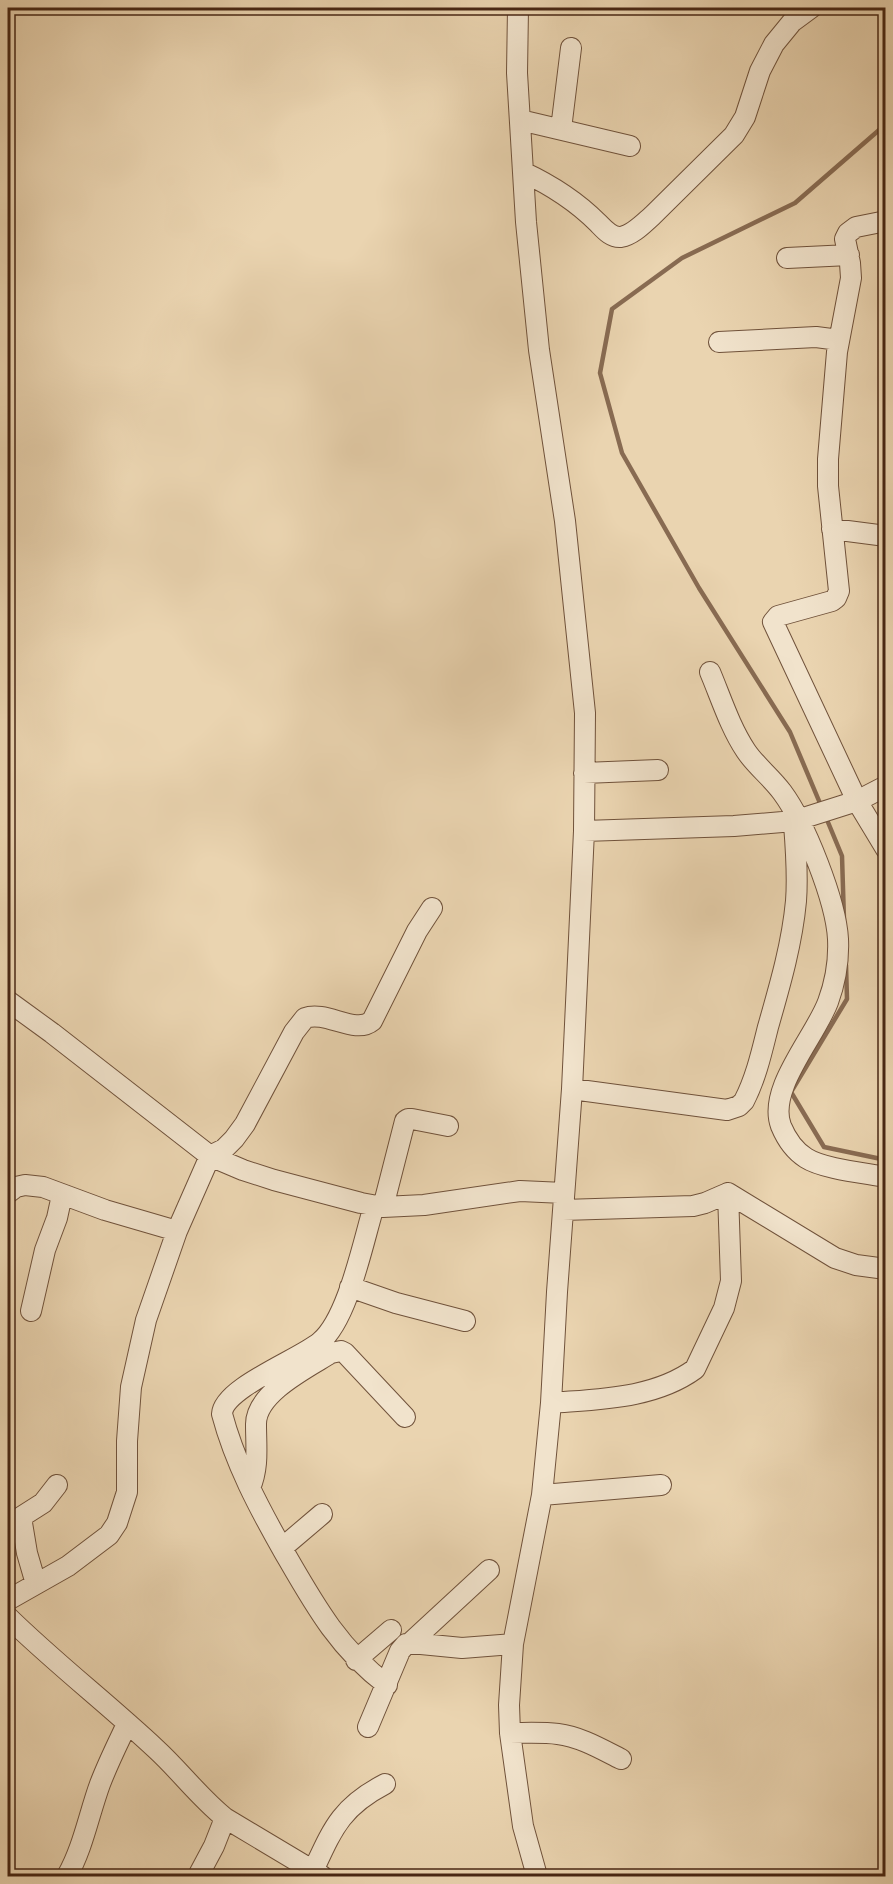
<svg xmlns="http://www.w3.org/2000/svg" width="893" height="1884" font-family="'Gentium Book Plus',serif">
<rect width="100%" height="100%" fill="#ead4b0"/>
<filter id="stains"><feTurbulence type="fractalNoise" baseFrequency=".00333" numOctaves="4"/><feColorMatrix values="0 0 0 0 .2 0 0 0 0 .09 0 0 0 0 .02 0 0 0 .5 -.17"/></filter>
<radialGradient id="worn" r=".72"><stop offset=".6" stop-color="#630" stop-opacity="0"/><stop offset="1" stop-color="#630" stop-opacity=".3"/></radialGradient>
<g fill="none" stroke-linecap="round" stroke-linejoin="round">
<!-- stream -->
<path stroke="#886b52" stroke-width="4.5" d="M822,808L790,732L699,588L622,453L600,373L612,309L682,258L795,203L886,124
M825,815L842,856L844,920
M846,965L847,999L791,1092L824,1147L886,1160"/>
<!-- minor casing -->
<g stroke="#70523b" stroke-width="22">
<path id="minor" d="M518,8L517,73L526,222L539,350L565,521L585,713L584,831L572,1089L557,1292L551,1403L542,1495L513,1644L509,1705L510,1733L523,1826L537,1876
M520,120L630,146
M561,129L571,48
M523,172C551,185 576,201 598,223C604,229 611,238 621,237C633,235 644,223 652,216L734,135L745,117L760,71L774,44L792,22L811,8
M886,221L856,227L848,233L845,239L850,263L851,278L837,352L828,459V486L839,591L836,598L832,601L778,616L773,622L857,801L886,849
M787,258L849,255
M719,342L816,337L839,340
M832,529L886,536
M710,672C721,698 730,727 746,751C756,766 771,777 782,792C805,823 836,901 838,939C839,960 835,983 828,1002C815,1037 767,1089 781,1126C786,1138 795,1151 806,1158C823,1169 865,1173 886,1177
M584,773L658,770
M584,831L734,826L794,821L857,801L886,786
M8,1001L52,1033L210,1156L243,1170L274,1180L361,1203L383,1207L424,1205L520,1191L564,1193
M572,1089L727,1110L739,1106L744,1101C756,1078 762,1051 768,1027C780,985 792,944 796,901C798,876 796,849 794,824
M8,1193L16,1187L25,1185L43,1187L105,1210L177,1231
M728,1193L835,1258L856,1265L886,1269
M374,1206C363,1242 348,1319 320,1342C300,1359 223,1388 222,1414C235,1463 259,1508 284,1552C314,1604 338,1648 387,1685
M383,1207L405,1121L408,1119H412L448,1126
M563,1210L693,1206L705,1203L728,1193
M350,1287L396,1303L465,1321
M31,1311L45,1250L57,1218L62,1195
M551,1403C598,1399 654,1399 695,1369L724,1308L731,1281L728,1193
M250,1488C259,1467 256,1447 256,1424C256,1393 307,1368 331,1353L341,1351L345,1353L405,1417
M542,1495L661,1485
M282,1548L322,1514
M36,1584L27,1553L21,1517L43,1503L57,1485
M8,1600L68,1566L109,1535L117,1523L127,1492V1441L131,1387L146,1320L177,1231L210,1156L224,1149L234,1139L245,1124L294,1032L305,1018C326,1010 355,1035 372,1021L417,931L432,908
M8,1617C55,1663 108,1704 156,1749C180,1771 199,1797 225,1818L322,1876
M410,1643L489,1570
M356,1660L391,1630
M368,1727L400,1651L406,1644H421L462,1648L513,1644
M510,1733C526,1733 543,1732 558,1734C581,1737 601,1749 621,1759
M313,1871C333,1828 341,1807 385,1784
M67,1876C83,1848 89,1814 100,1784C108,1763 118,1743 127,1724
M198,1876L214,1846L225,1818"/>
</g>
<!-- minor -->
<use href="#minor" stroke="#f1e3cc" stroke-width="20"/>
</g>
<!-- margin -->
<rect width="893" height="1884" fill="none" stroke="#ead4b0" stroke-width="30"/>
<rect x="9" y="9" width="875" height="1866" fill="none" stroke="#482714" stroke-width="3"/>
<rect x="15" y="15" width="863" height="1854" fill="none" stroke="#482714" stroke-width="1.5"/>
<rect width="100%" height="100%" filter="url(#stains)"/>
<rect width="100%" height="100%" fill="url(#worn)"/>
</svg>
